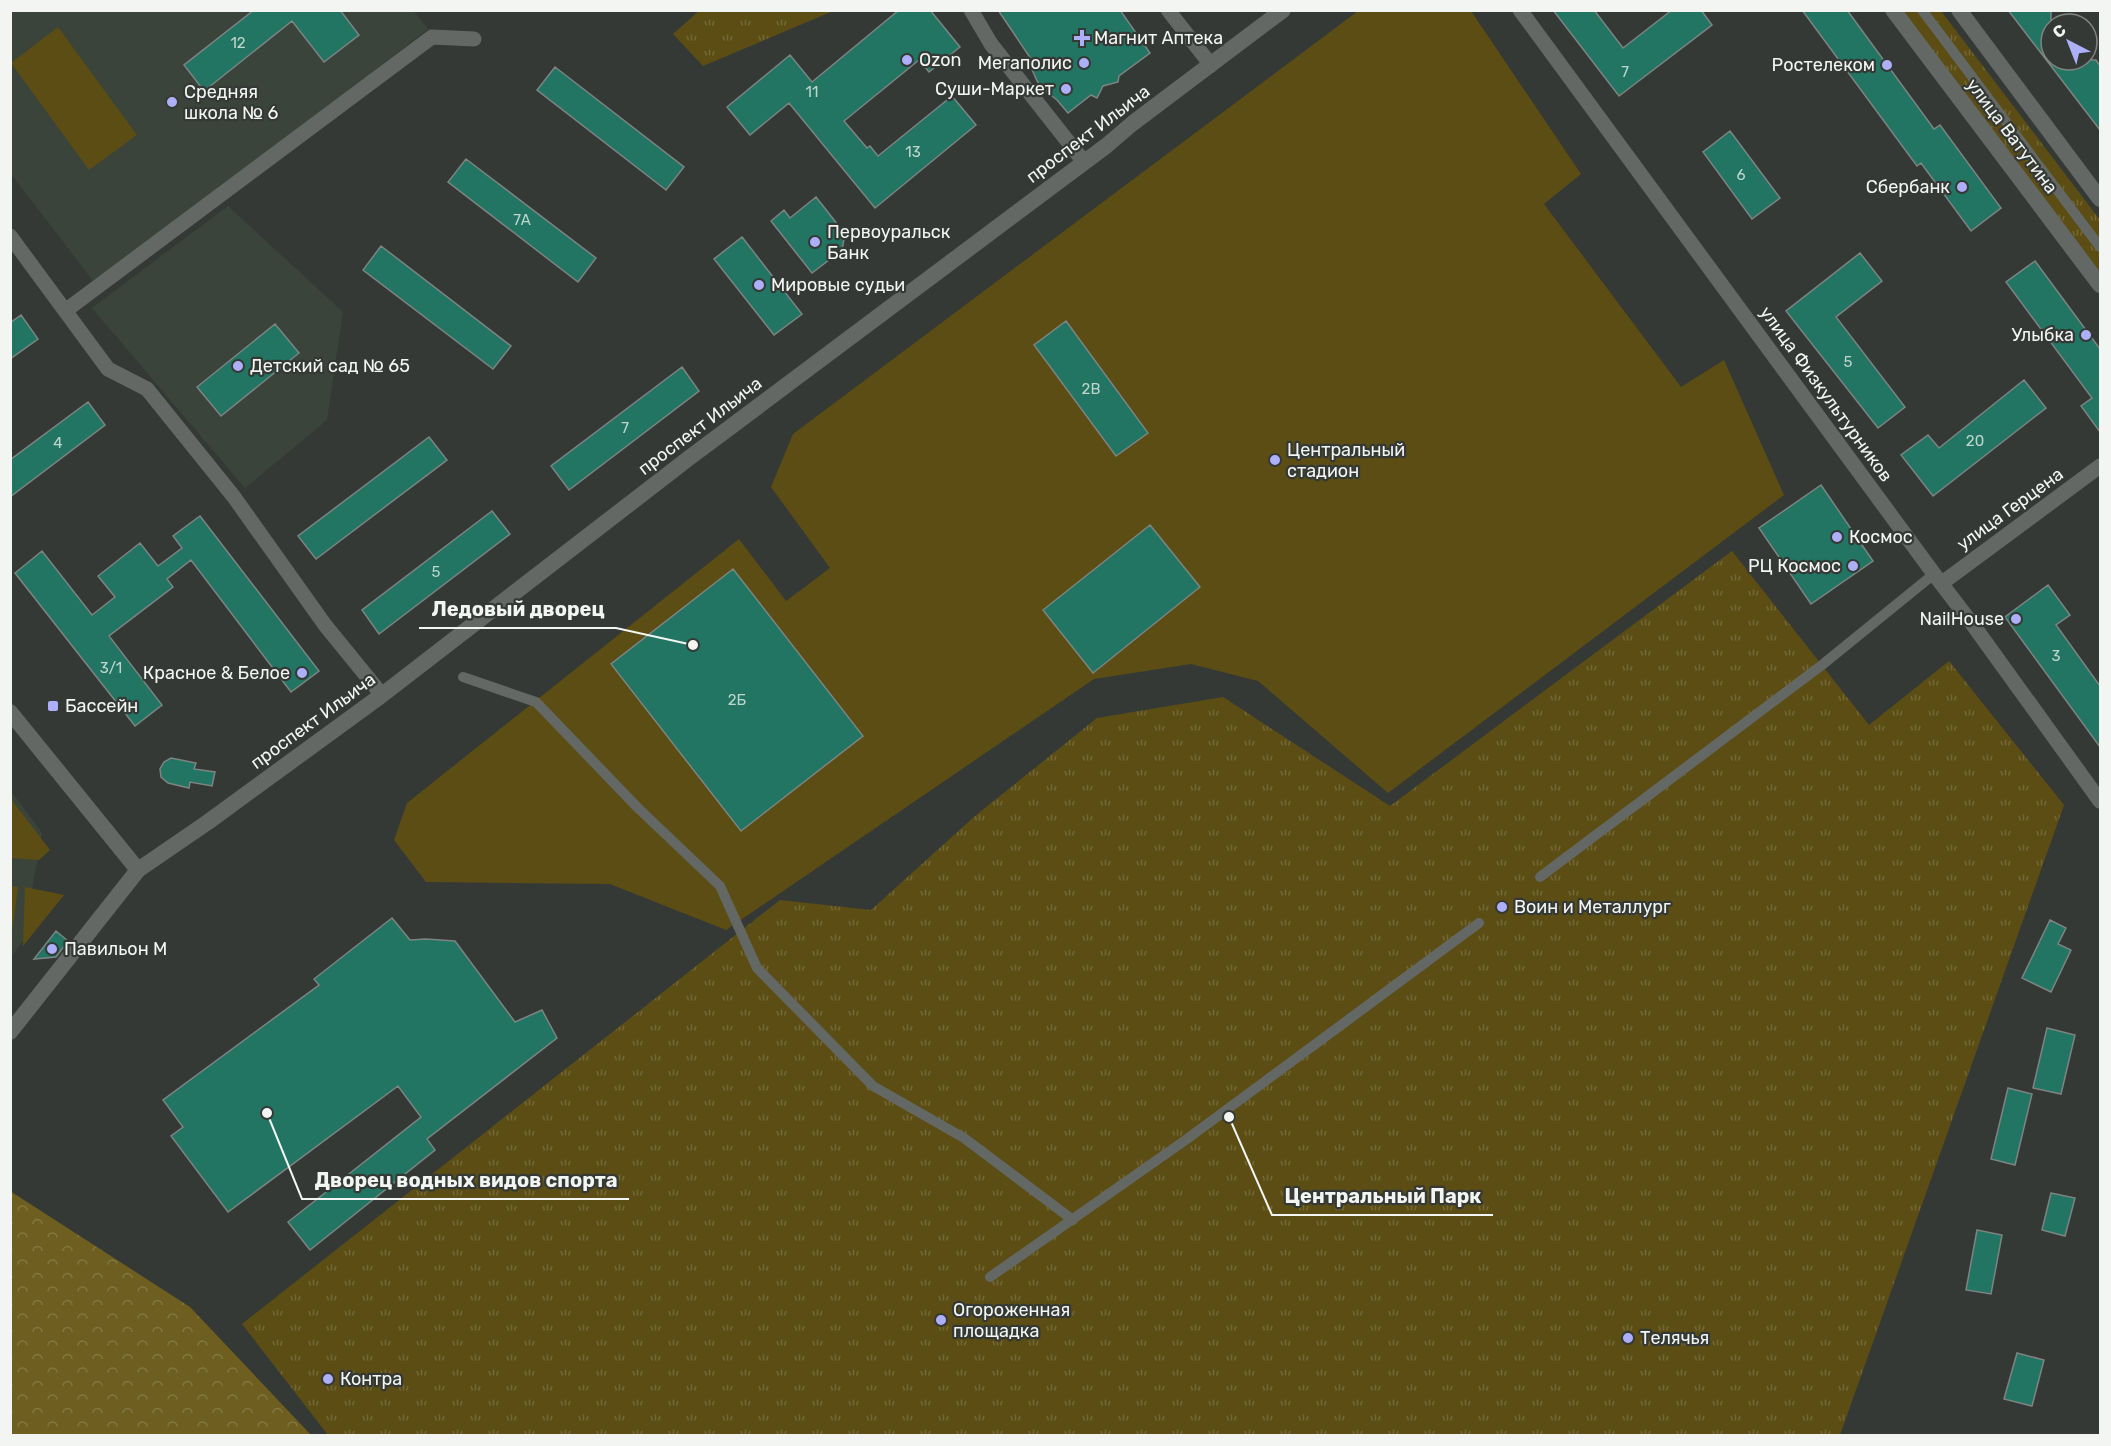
<svg xmlns="http://www.w3.org/2000/svg" width="2111" height="1446" font-family="Rubik,sans-serif">
<defs>
<pattern id="forest-crowns" width="20" height="18" patternUnits="userSpaceOnUse" patternTransform="scale(1.5)"><rect width="20" height="18" fill="#6e5e1f"/><path d="M2 6a3 3 0 1 1 6 0M12 15a3 3 0 1 1 6 0" fill="none" stroke="#837640"/></pattern>
<pattern id="park-tufts" width="24" height="20" patternUnits="userSpaceOnUse" patternTransform="scale(1.5)"><rect width="24" height="20" fill="#5b4d14"/><path d="M3 7l-1-3M5 7V3M7 7l1-3M15 17l-1-3M17 17v-4M19 17l1-3" fill="none" stroke="#736737"/></pattern>
</defs>
<rect width="100%" height="100%" fill="#353935"/>
<!-- built -->
<path fill="#3a443b" d="M413,10L428,29L97,286L11,174V11Z
M228,206L343,312L327,420L245,488L92,308Z
M11,791L42,833L23,941L11,957Z"/>
<!-- green -->
<path fill="#5b4d14" d="M1358,11H1471L1581,174L1544,204L1681,387L1724,360L1784,495L1388,793L1258,681L1191,664L1094,679L726,930L610,884L426,882L394,840L407,803L739,539L786,601L830,568L771,487L793,434Z
M58,27L137,135L89,170L11,63Z
M11,799L50,850L39,860L11,858Z
M11,886L18,887L11,940L10,886Z
M25,887L64,895L23,946V945Z"/>
<!-- forest -->
<path fill="url(#forest-crowns)" d="M10,1191L190,1307L311,1435H11Z"/>
<!-- park -->
<path fill="url(#park-tufts)" d="M700,10H833V11L703,66L673,34Z
M1903,11H1941L2100,220V276Z
M1732,551L1869,725L1949,661L2064,805L1840,1435H328L242,1324L780,900L871,910L975,816L1097,718L1223,697L1390,806Z"/>
<!-- building -->
<path fill="#217562" stroke="#7d8482" stroke-width="1.5" d="M254,10H340L359,35L324,62L292,21L204,91L184,65Z
M899,10H930L960,47L929,72L919,60L844,121L867,148L870,146L878,156L952,96L976,125L875,208L789,103L750,135L727,107L790,55L812,82Z
M998,10H1120L1150,53L1119,76L1118,82L1103,86L1097,98L1091,95L1068,113L1057,100L1042,88L1037,81L1031,67V59Z
M1553,10H1594L1623,48L1672,10H1701L1712,25L1619,96Z
M1802,10H1847L1934,129L1940,125L2001,208L1971,231L1921,163L1917,166Z
M2008,10H2051V60H2096L2100,66V130Z
M555,67L684,167L666,190L537,90Z
M1730,131L1780,198L1752,219L1703,152Z
M466,159L596,258L578,282L448,182Z
M816,197L845,234L842,250L812,273L771,221L784,210L790,218Z
M742,237L802,314L774,335L714,259Z
M381,246L511,346L493,369L363,270Z
M1860,253L1882,281L1836,317L1905,407L1878,428L1786,311Z
M2035,261L2100,349V432L2081,406L2092,398L2006,282Z
M21,315L38,339L10,359V323Z
M1066,321L1148,433L1116,456L1034,345Z
M275,324L299,353L221,416L197,387Z
M682,367L699,391L569,490L551,466Z
M2024,380L2046,408L1933,496L1901,455L1928,435L1939,448Z
M88,402L105,425L10,497V460Z
M429,437L447,460L316,559L298,536Z
M1821,485L1873,561L1811,604L1759,528Z
M492,511L510,534L379,634L362,610Z
M200,516L319,671L291,692L191,560L167,579L173,587L109,636L162,705L135,726L15,573L42,551L92,615L115,597L98,576L140,543L158,566L182,548L173,536Z
M1150,525L1200,587L1093,673L1043,610Z
M733,569L863,736L741,831L611,664Z
M2048,585L2070,615L2056,625L2100,686V747L2005,617Z
M171,758L196,763L194,769L215,772L212,786L190,782L189,788L168,783L161,777L160,769L164,762Z
M392,918L410,940L426,939L455,941L515,1022L542,1010L557,1038L427,1139L435,1150L310,1250L288,1222L421,1117L398,1086L228,1212L171,1136L183,1127L163,1100L319,985L314,979Z
M2050,920L2066,928L2058,944L2071,950L2051,992L2022,978Z
M56,931L68,941L56,957L34,959Z
M2047,1028L2075,1035L2061,1094L2033,1088Z
M2008,1088L2032,1094L2015,1165L1991,1159Z
M2051,1193L2075,1198L2065,1236L2042,1230Z
M1977,1230L2002,1235L1991,1294L1966,1290Z
M2017,1353L2044,1360L2032,1406L2004,1399Z"/>
<g fill="none" stroke-linecap="round" stroke-linejoin="round">
<!-- pedestrian -->
<path stroke="#636864" stroke-width="10" d="M1922,10L2100,247
M463,677L536,702L638,808L720,886L757,968L873,1086L964,1138L1073,1220
M1540,877L1822,665L1934,574
M990,1277L1187,1139L1479,923"/>
<!-- minor -->
<path stroke="#636864" stroke-width="15" d="M971,10L991,44L1084,162
M1168,10L1211,65
M1520,10L1934,574L1976,629L2100,801
M10,236L108,369L147,389L234,497L325,625L382,695
M65,311L432,37L474,39
M1942,583L2100,466"/>
<!-- tertiary -->
<path stroke="#636864" stroke-width="16" d="M1893,10L2100,285
M1959,10L2100,199
M10,1032L138,870"/>
<!-- secondary -->
<path stroke="#636864" stroke-width="16" d="M10,712L138,870L208,822L382,695L689,458L1106,146L1133,123L1283,10"/>
</g>
<!-- markers -->
<g fill="#adaffb" stroke="#353935" stroke-width="2">
<path d="M1079 29h6v6h6v6h-6v6h-6v-6h-6v-6h6z"/>
<circle cx="907" cy="60" r="6"/>
<circle cx="1084" cy="63" r="6"/>
<circle cx="1887" cy="65" r="6"/>
<circle cx="1066" cy="89" r="6"/>
<circle cx="172" cy="102" r="6"/>
<circle cx="1962" cy="187" r="6"/>
<circle cx="815" cy="242" r="6"/>
<circle cx="759" cy="285" r="6"/>
<circle cx="2086" cy="335" r="6"/>
<circle cx="238" cy="366" r="6"/>
<circle cx="1275" cy="460" r="6"/>
<circle cx="1837" cy="537" r="6"/>
<circle cx="1853" cy="566" r="6"/>
<circle cx="2016" cy="619" r="6"/>
<circle cx="302" cy="673" r="6"/>
<rect x="47" y="700" width="12" height="12" rx="3"/>
<circle cx="1502" cy="907" r="6"/>
<circle cx="52" cy="949" r="6"/>
<circle cx="941" cy="1320" r="6"/>
<circle cx="1628" cy="1338" r="6"/>
<circle cx="328" cy="1379" r="6"/>
</g>
<g text-anchor="middle" stroke-width="4.5" stroke-linejoin="round" paint-order="stroke">
<!-- number labels -->
<g font-size="15" fill="#bed5ce">
<text x="238" y="48">12</text>
<text x="1625" y="77">7</text>
<text x="812" y="97">11</text>
<text x="913" y="157">13</text>
<text x="1741" y="180">6</text>
<text x="522" y="225">7А</text>
<text x="1848" y="367">5</text>
<text x="1091" y="394">2В</text>
<text x="625" y="433">7</text>
<text x="1975" y="446">20</text>
<text x="58" y="448">4</text>
<text x="436" y="577">5</text>
<text x="2056" y="661">3</text>
<text x="111" y="673">3/1</text>
<text x="737" y="705">2Б</text>
</g>
<!-- poi labels -->
<g font-size="18" fill="#f2f5f2" stroke="#353935" text-anchor="start">
<text x="1094" y="44">Магнит Аптека</text>
<text x="919" y="66">Ozon</text>
<text x="1072" y="69" text-anchor="end">Мегаполис</text>
<text x="1875" y="71" text-anchor="end">Ростелеком</text>
<text x="1054" y="95" text-anchor="end">Суши-Маркет</text>
<text x="184" y="98">Средняя<tspan x="184" dy="21">школа № 6</tspan></text>
<text x="1950" y="193" text-anchor="end">Сбербанк</text>
<text x="827" y="238">Первоуральск<tspan x="827" dy="21">Банк</tspan></text>
<text x="771" y="291">Мировые судьи</text>
<text x="2074" y="341" text-anchor="end">Улыбка</text>
<text x="250" y="372">Детский сад № 65</text>
<text x="1287" y="456">Центральный<tspan x="1287" dy="21">стадион</tspan></text>
<text x="1849" y="543">Космос</text>
<text x="1841" y="572" text-anchor="end">РЦ Космос</text>
<text x="2004" y="625" text-anchor="end">NailHouse</text>
<text x="290" y="679" text-anchor="end">Красное &amp; Белое</text>
<text x="65" y="712">Бассейн</text>
<text x="1514" y="913">Воин и Металлург</text>
<text x="64" y="955">Павильон М</text>
<text x="953" y="1316">Огороженная<tspan x="953" dy="21">площадка</tspan></text>
<text x="1640" y="1344">Телячья</text>
<text x="340" y="1385">Контра</text>
</g>
<!-- street labels -->
<g font-size="18" fill="#f2f5f2" stroke="#353935">
<text transform="translate(1088 134) rotate(-37)" y="6">проспект Ильича</text>
<text transform="translate(2012 136) rotate(53)" y="6">улица Ватутина</text>
<text transform="translate(1826 394) rotate(54)" y="6">улица Физкультурников</text>
<text transform="translate(700 426) rotate(-37)" y="6">проспект Ильича</text>
<text transform="translate(2010 509) rotate(-36)" y="6">улица Герцена</text>
<text transform="translate(313 721) rotate(-36)" y="6">проспект Ильича</text>
</g>
</g>
<!-- callouts -->
<path fill="none" stroke="#f2f5f2" stroke-width="2" d="M693 645L616 628H419M267 1113L302 1199H629M1229 1117L1272 1215H1493"/>
<g fill="#f2f5f2" stroke="#353935" stroke-width="2">
<circle cx="693" cy="645" r="6"/>
<circle cx="267" cy="1113" r="6"/>
<circle cx="1229" cy="1117" r="6"/>
</g>
<g font-size="20" text-anchor="middle" font-weight="bold" fill="#f2f5f2" stroke="#353935" stroke-width="4.5" stroke-linejoin="round" paint-order="stroke">
<text x="518" y="616">Ледовый дворец</text>
<text x="466" y="1187">Дворец водных видов спорта</text>
<text x="1383" y="1203">Центральный Парк</text>
</g>
<!-- border -->
<rect width="2111" height="1446" fill="none" stroke="#f2f5f2" stroke-width="24"/>
<!-- north arrow -->
<g transform="translate(2069 42) rotate(318)"><circle r="28" fill="#353935" stroke="#818481" stroke-width="1.5"/>
<path d="M0-4.5L10 22L0 15L-10 22Z" fill="#adaffb"/>
<text y="-9" font-size="16" font-weight="bold" text-anchor="middle" fill="#f2f5f2">С</text>
</g>
</svg>
